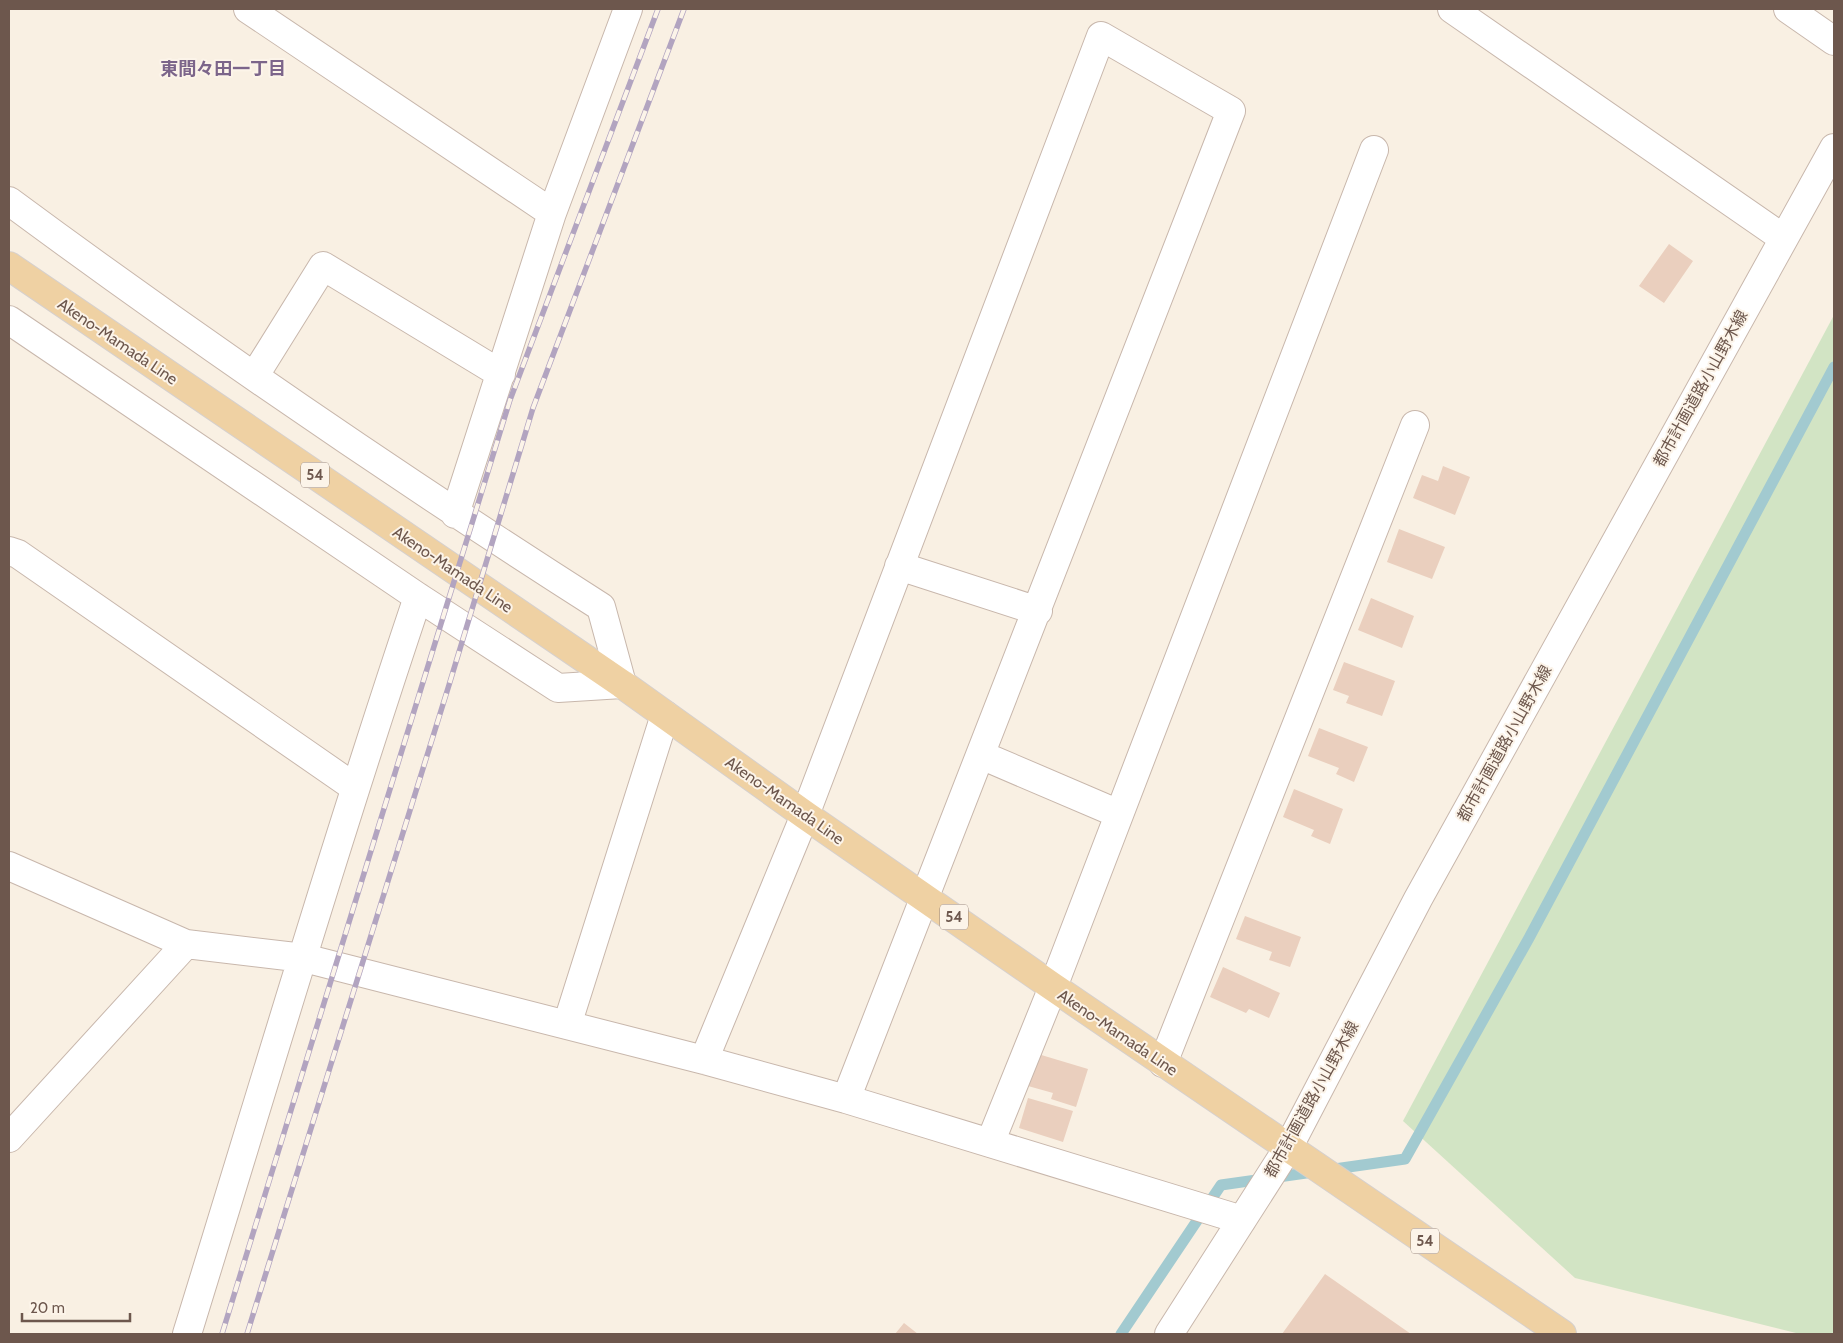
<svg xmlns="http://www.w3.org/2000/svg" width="1843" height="1343" font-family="Cabin,'Noto Sans JP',sans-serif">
<rect width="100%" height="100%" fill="#f9f0e3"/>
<!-- green -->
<path fill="#d2e4c4" d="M1834,315V1334H1800L1575,1278L1403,1121Z"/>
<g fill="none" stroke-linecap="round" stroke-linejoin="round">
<!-- stream -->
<path stroke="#a2cad0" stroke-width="11" d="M1121,1334L1221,1185L1405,1159L1529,938L1834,367"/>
</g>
<!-- building -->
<path fill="#eacfbe" d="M1669,244L1693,261L1664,303L1639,286Z
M1443,466L1470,477L1455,515L1413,498L1422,475L1438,481Z
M1399,529L1445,547L1432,579L1387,562Z
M1371,598L1414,616L1402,648L1358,630Z
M1344,662L1395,681L1382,716L1346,703L1349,696L1333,690Z
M1319,728L1368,747L1354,782L1336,774L1339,768L1308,756Z
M1294,789L1343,809L1330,844L1311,836L1314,830L1283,817Z
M1245,916L1301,937L1290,967L1269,960L1272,952L1236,939Z
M1223,967L1280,993L1269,1018L1249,1009L1246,1013L1210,997Z
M1038,1054L1088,1069L1076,1107L1051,1099L1053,1093L1028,1086Z
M1028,1098L1073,1111L1063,1142L1019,1128Z
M1325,1274L1411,1334H1282Z
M904,1323L918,1334H895Z"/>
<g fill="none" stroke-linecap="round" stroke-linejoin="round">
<!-- minor casing -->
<g stroke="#c8b7ac" stroke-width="30">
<path id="minor" d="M248,9L552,213
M1452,9L1783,238
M1788,9L1834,41
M9,201C201,343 399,478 601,607L622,684L558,688L418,597L9,320
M255,375L323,266L501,374
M455,514L552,213L628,9
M9,551L18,554L354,787
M899,566L1038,611
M981,755L1119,814
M9,866L186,944L304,958L704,1060L846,1099L1242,1220
M567,1025L665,715
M704,1060L805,815L1101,36L1231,111L846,1099
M1163,1063L1415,425
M9,1138L186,944
M990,1143L1053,987L1374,150
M187,1334C263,1088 336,841 418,597
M1169,1334L1288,1148L1418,899L1834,148"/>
</g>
<!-- major casing -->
<g stroke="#d6d0cd" stroke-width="30">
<path id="major" d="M9,266L622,684L805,815L1053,987L1562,1334"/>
</g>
<!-- minor -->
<use href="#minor" stroke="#fff" stroke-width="28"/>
<!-- major -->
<use href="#major" stroke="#efd1a3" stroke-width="28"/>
<!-- rail casing -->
<g stroke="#b2a4c0" stroke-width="5.5">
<path id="rail" d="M222,1334L510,400L658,9
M247,1334L449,685L533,408L684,9"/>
</g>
<!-- rail -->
<use href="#rail" stroke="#fcf4e9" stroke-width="4" stroke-dasharray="11" stroke-linecap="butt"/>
</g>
<g text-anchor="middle" stroke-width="4" stroke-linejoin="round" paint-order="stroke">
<!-- shield labels -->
<g fill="#fcf4e9" stroke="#98867c" stroke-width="1">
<rect x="301" y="462.5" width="28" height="25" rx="4"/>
<rect x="940" y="904.5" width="28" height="25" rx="4"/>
<rect x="1411" y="1228.5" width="28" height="25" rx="4"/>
</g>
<g font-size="15" font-weight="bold" fill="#6d574d">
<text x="315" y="480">54</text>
<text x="954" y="922">54</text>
<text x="1425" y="1246">54</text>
</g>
<!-- street labels -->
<g font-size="16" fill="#6d574d" stroke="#fcf4e9">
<text transform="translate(118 341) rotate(34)" y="6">Akeno-Mamada Line</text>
<text transform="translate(1700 388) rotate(-61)" y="6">都市計画道路小山野木線</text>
<text transform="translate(453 569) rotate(34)" y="6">Akeno-Mamada Line</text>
<text transform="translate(1504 743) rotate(-61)" y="6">都市計画道路小山野木線</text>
<text transform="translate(785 800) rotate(35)" y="6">Akeno-Mamada Line</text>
<text transform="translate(1118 1032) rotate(34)" y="6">Akeno-Mamada Line</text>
<text transform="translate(1311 1099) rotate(-61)" y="6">都市計画道路小山野木線</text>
</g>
<!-- neighbourhood labels -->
<g font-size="18" font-weight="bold" fill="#7c658a" stroke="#fcf4e9">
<text x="223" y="75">東間々田一丁目</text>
</g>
</g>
<!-- border -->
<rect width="1843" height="1343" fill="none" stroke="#6d574d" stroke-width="20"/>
<!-- scale -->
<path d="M22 1313v8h108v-8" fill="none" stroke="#6d574d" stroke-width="2.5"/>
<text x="30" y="1313" font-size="15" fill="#6d574d" stroke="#fcf4e9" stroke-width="4" paint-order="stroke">20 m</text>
</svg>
